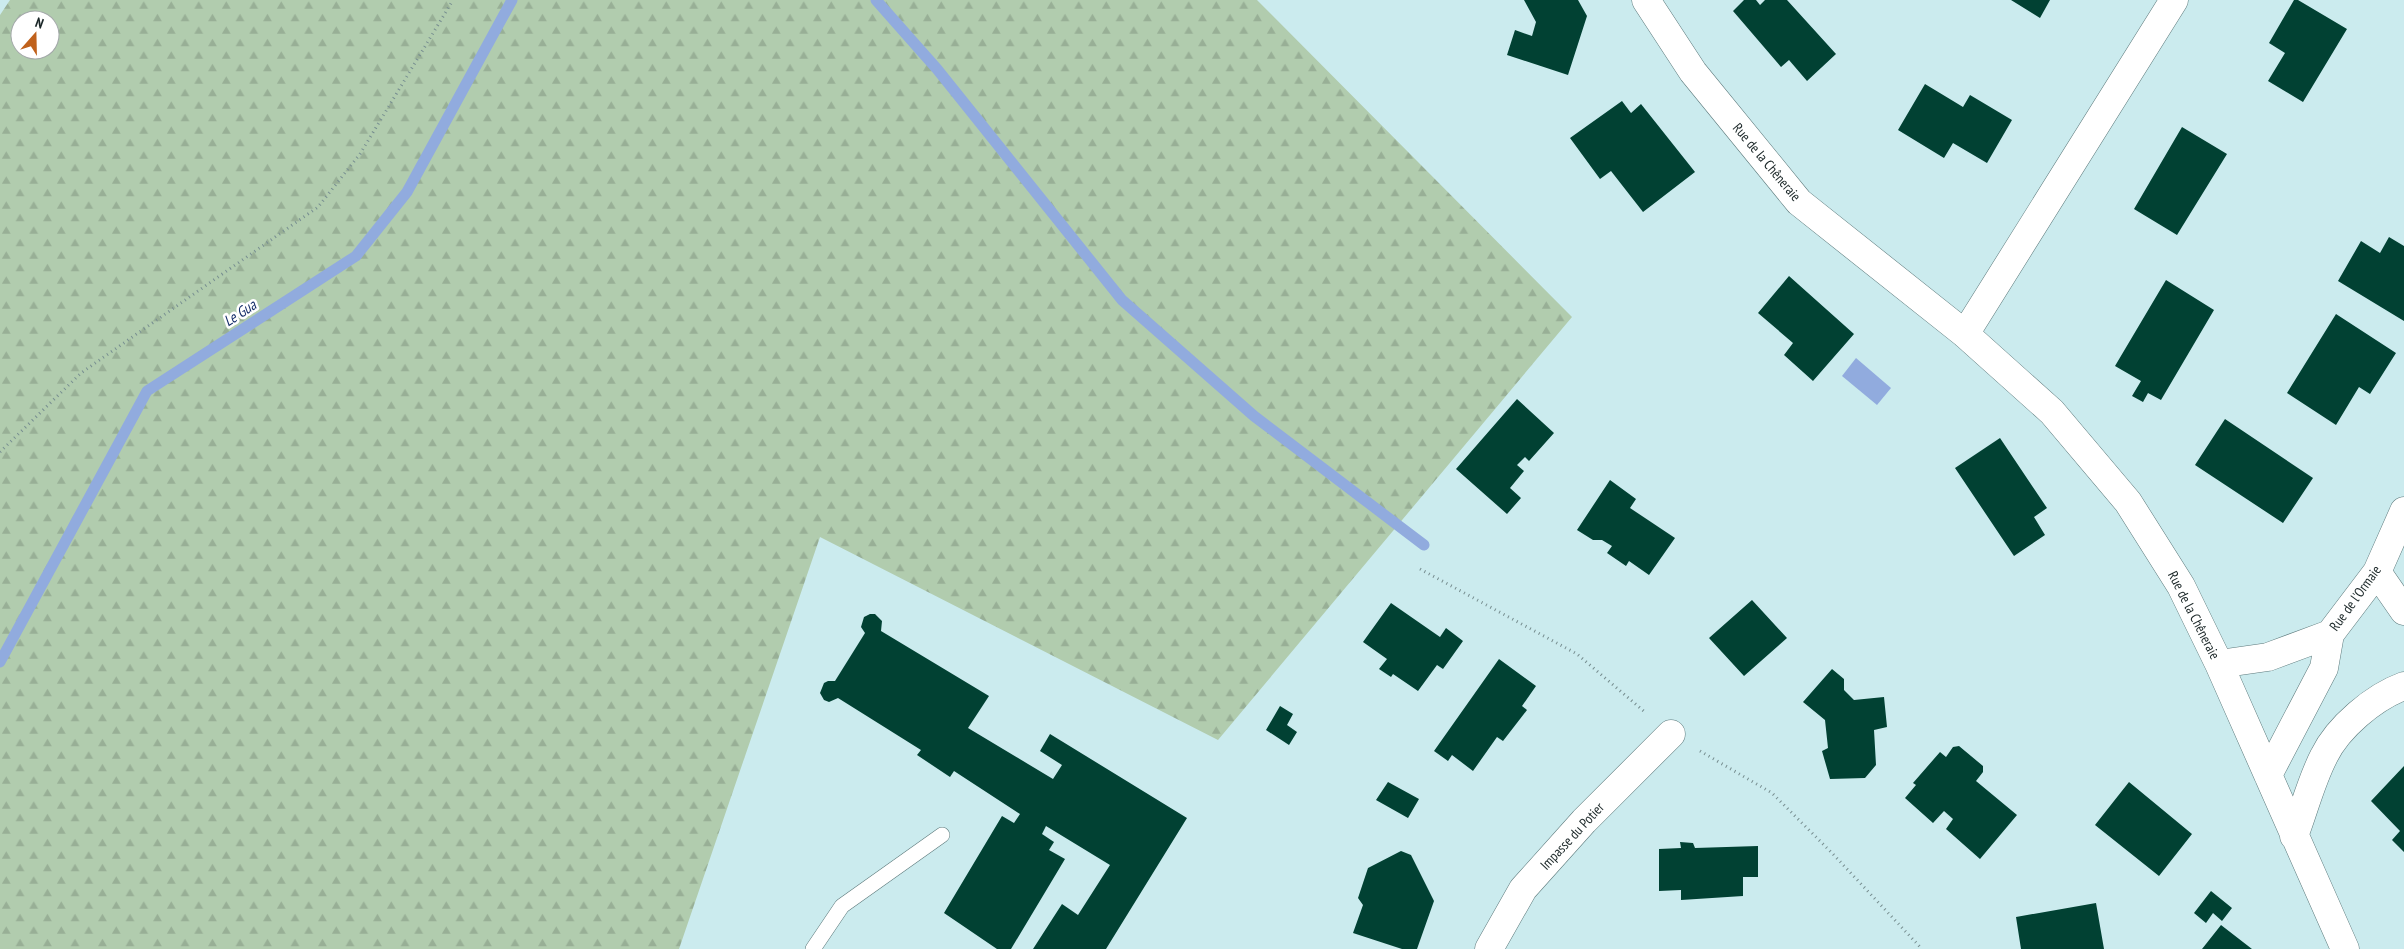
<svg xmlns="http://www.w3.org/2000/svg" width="2404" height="949" font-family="'PT Sans Narrow',sans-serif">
<defs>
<pattern id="forest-firs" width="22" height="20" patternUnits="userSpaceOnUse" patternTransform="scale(1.25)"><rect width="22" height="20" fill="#b1ccae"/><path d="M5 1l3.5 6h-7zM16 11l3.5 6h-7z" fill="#98af96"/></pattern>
</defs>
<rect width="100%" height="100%" fill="#cbebee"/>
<!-- forest -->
<path fill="url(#forest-firs)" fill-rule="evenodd" d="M10,0H1257L1572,317L1218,740L820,537L679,949H0V15ZM20,20H50V50H20Z"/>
<!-- water -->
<path fill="#91abde" d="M1856,358L1891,388L1877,405L1842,376Z"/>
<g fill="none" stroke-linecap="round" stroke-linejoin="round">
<!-- stream -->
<path stroke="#91abde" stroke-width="11" d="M876,0L937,69L1122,300L1254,416L1424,545
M0,662L147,391L356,256L407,192L512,0"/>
</g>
<!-- building -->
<path fill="#014133" d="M1524,0H1578L1587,16L1568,75L1507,55L1515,30L1532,36L1536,22Z
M1744,0H1756L1760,5L1765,0H1787L1836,54L1807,81L1789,60L1781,67L1733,11Z
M2011,0H2050L2040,18Z
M2294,0H2298L2347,29L2303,102L2268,81L2285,53L2269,43Z
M1925,84L1963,107L1970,95L2012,120L1987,163L1953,143L1944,158L1898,130Z
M1622,101L1631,113L1641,104L1695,172L1643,212L1611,171L1600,179L1570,138Z
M2182,127L2227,154L2177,235L2134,209Z
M2389,237L2404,246V321L2338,281L2361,241L2380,253Z
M1789,276L1854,334L1813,381L1784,355L1793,343L1758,313Z
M2166,280L2214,310L2161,400L2148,393L2143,402L2132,396L2141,381L2115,366Z
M2336,314L2396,353L2370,394L2359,387L2336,425L2287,393Z
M1517,399L1554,433L1529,461L1525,457L1517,465L1524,471L1510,488L1521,498L1507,514L1456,469Z
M2225,419L2313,478L2283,523L2195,465Z
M2000,438L2047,508L2034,517L2045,535L2014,556L1955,468Z
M1610,480L1636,499L1630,508L1675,538L1649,575L1629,561L1626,566L1607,553L1612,546L1602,540H1593L1577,530Z
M1752,600L1787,638L1744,676L1709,638Z
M1391,603L1440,637L1446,628L1463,641L1443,669L1437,665L1418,691L1393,674L1391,677L1379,669L1387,659L1363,642Z
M870,614H875L882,621L881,631L989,696L968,728L1053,779L1062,765L1040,751L1050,734L1187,818L1106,949H1033L1062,904L1078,915L1110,865L1046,826L1042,834L1054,842L1049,850L1065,859L1011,949H997L944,913L1002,816L1014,823L1020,814L954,771L950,777L917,755L921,750L838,698L829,702L824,700L820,693L824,683L828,681H835L865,633L861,627L864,617Z
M1499,659L1536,686L1522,706L1527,710L1503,741L1497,737L1473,771L1452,755L1448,761L1434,751Z
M1832,669L1844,679V690L1854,700L1884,697L1887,727L1874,730L1876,765L1865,778L1830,779L1822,751L1828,748L1825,720L1803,702Z
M1280,706L1293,714L1287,725L1297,732L1289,745L1266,730Z
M1959,746L1983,766V772L1976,781L2017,815L1980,859L1946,829L1953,819L1944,811L1933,823L1905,798L1916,785L1913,783L1940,752L1946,757L1953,747Z
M2404,766V852L2392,840L2400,831L2371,801Z
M1388,782L1419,799L1408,818L1376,800Z
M2129,782L2192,834L2159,876L2095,825Z
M1680,842L1693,843L1695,848L1758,846V877H1743V896L1681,900V890L1659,891V849L1681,848Z
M1401,851L1411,855L1434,901L1417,949H1402L1353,933L1363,905L1358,898L1368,868Z
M2211,891L2232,908L2222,921L2213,913L2206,923L2194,913Z
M2096,903L2104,949H2021L2016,917Z
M2221,925L2252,949H2202Z"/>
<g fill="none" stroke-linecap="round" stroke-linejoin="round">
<!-- service casing -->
<g stroke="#5c797b" stroke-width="16">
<path id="service" d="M813,949L842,906L942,835"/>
</g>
<!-- minor casing -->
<g stroke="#5c797b" stroke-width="29">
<path id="minor" d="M1646,0L1693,72L1799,202L1965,334L2052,412L2128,502L2181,586L2219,664L2345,949
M1965,334L2174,0
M2377,572L2404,611
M2219,664L2268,657L2330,634L2377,572L2404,511
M2268,775L2324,668L2330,634
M2294,836C2304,810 2311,781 2324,756C2338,727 2374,697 2404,686
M1489,949L1523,889L1584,821L1671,734"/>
</g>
<!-- path -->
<path stroke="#778e90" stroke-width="3" stroke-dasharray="1 4" stroke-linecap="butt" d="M0,452L81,373L318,207L360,154L453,0
M1420,569L1577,654L1646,713
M1700,751L1772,793L1832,853L1922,949"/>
<!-- service -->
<use href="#service" stroke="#fff" stroke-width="15"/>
<!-- minor -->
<use href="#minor" stroke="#fff" stroke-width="28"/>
</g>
<g text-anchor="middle" stroke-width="5" stroke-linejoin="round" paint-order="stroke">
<!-- street labels -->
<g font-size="14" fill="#1a2627" stroke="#fff">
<text transform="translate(1767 162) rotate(50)" y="5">Rue de la Chêneraie</text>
<text transform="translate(2355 598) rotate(-54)" y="5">Rue de l'Ormaie</text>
<text transform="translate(2194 615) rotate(63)" y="5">Rue de la Chêneraie</text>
<text transform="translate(1572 836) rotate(-47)" y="5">Impasse du Potier</text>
</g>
<!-- water labels -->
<g font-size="15" font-style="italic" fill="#142d69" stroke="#fff">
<text transform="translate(240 313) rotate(-33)" y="5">Le Gua</text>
</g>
</g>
<!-- north arrow -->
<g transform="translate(35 35) rotate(20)"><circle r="24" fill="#ffffff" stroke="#a3a8a9"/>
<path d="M0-4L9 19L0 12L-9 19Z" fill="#c0611b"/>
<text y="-8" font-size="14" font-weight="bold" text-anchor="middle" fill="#1a2627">N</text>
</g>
</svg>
